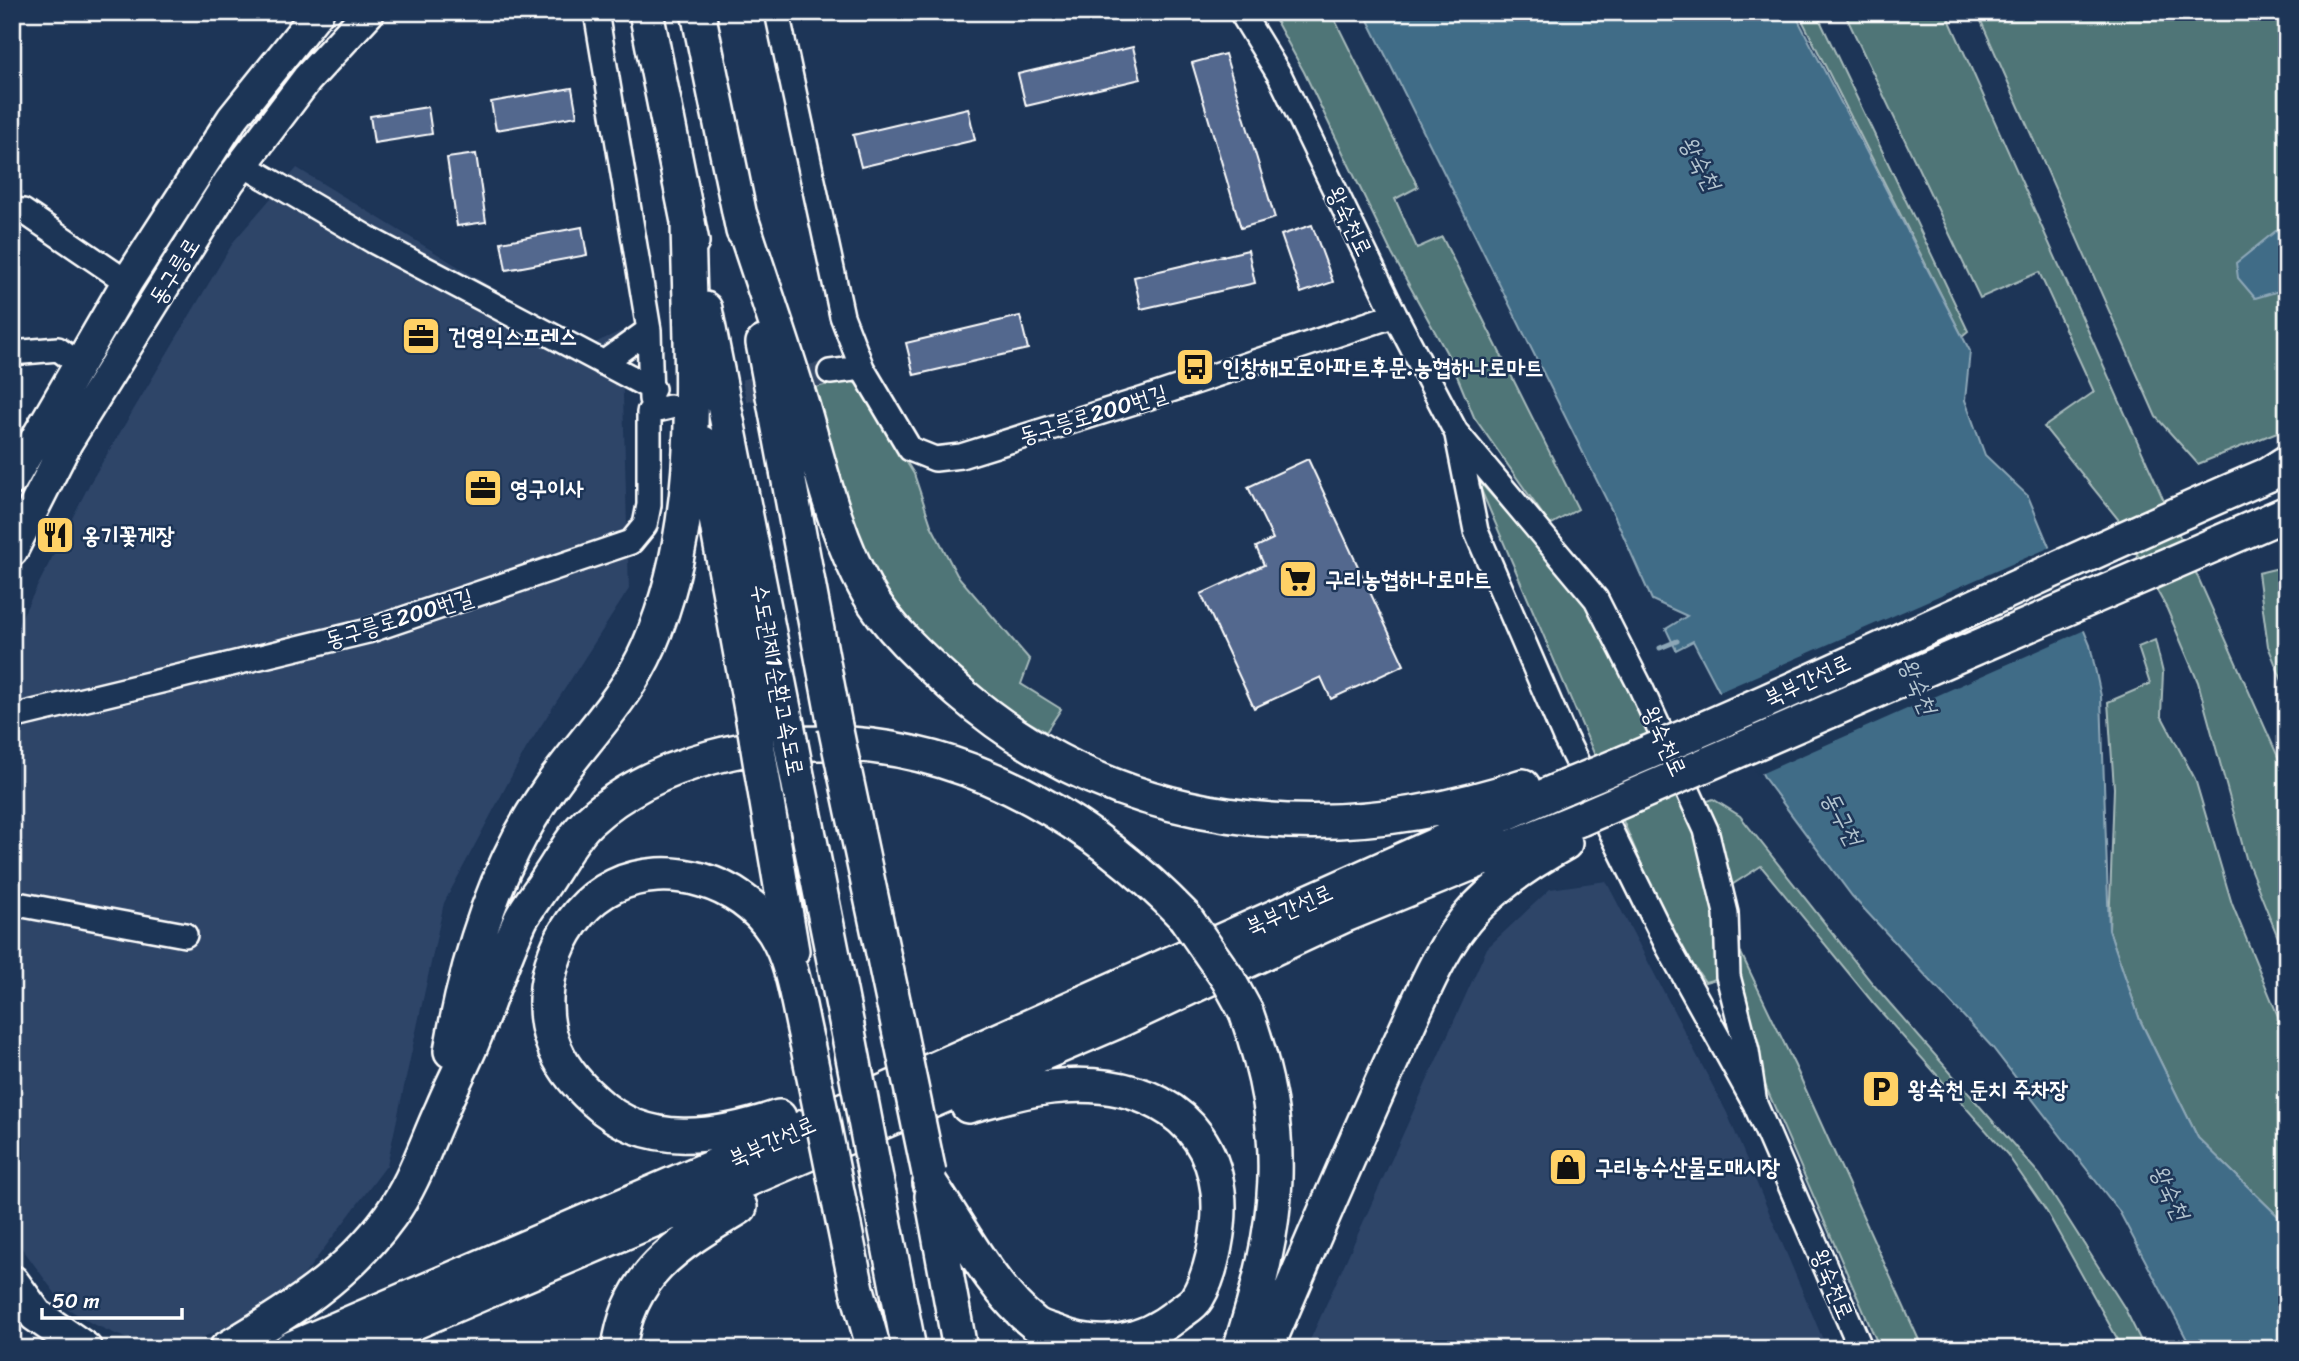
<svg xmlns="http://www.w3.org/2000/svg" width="2299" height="1361" font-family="Sriracha,'Poor Story',sans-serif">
<rect width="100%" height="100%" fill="#1d3557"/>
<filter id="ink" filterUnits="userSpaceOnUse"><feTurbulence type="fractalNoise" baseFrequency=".0143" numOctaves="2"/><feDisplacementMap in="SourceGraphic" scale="14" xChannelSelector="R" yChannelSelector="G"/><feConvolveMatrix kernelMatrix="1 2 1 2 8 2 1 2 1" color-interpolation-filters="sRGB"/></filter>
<g filter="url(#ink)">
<!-- built -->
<path fill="#2d4468" d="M297,168L588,346L621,331L629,589L526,749L444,903L387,1165L286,1299L197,1340L136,1343L91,1323L65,1307L16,1240L12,1220V636L90,483L234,241Z
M1606,881L1727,1113L1827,1349H1306L1487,948L1550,889Z"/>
<!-- green -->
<path fill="#4f7577" stroke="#a7babb" stroke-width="2" d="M1271,12H1331L1418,187L1395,199L1417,248L1442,237L1578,509L1550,525L1474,417L1450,359L1392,254L1304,72Z
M1798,12H1816L1968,331L1962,336Z
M1844,12H1946L2287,777V960L2246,858L2198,682L2167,609L2118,519L2044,427L2094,392L2039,272L1980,298Z
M1977,12H2287V428L2198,464L2156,417Z
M849,380L859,385L914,474L931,525L957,575L1030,660L1021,684L1061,709L1046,732C960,685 885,609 848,517C832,476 824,431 815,387Z
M1476,478L1591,606L1705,853L1719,923L1716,979L1705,982L1671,933Z
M2287,566V693L2268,646L2258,573Z
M2155,640L2163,673L2161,715L2195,779L2232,904L2287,1038V1225L2198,1138L2140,1020L2109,930L2114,788L2108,702L2150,684L2138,647Z
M1713,799L1740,816L1872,983L2040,1175L2124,1307L2145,1349H2123L2047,1212L2007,1154L1874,1004L1761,866L1730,886L1699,804Z
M1739,949L1796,1068L1923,1349H1880L1758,1069L1737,963Z"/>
<!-- water -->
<path fill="#416c87" stroke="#8da7b7" stroke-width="2" d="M1364,12H1794L1970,351L1965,400L1985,455L2028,496L2090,645L2101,696L2109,930L2140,1020L2198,1138L2287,1225V1349H2192L2119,1211L1992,1047L1852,896L1765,779L1693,641L1676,650L1666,629L1687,616L1652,600L1615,517Z
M2287,228V283L2279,291L2255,298L2238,278L2236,263L2277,230Z"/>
<!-- pier -->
<path fill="#1d3557" d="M2053,546L2087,629L1758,775L1717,693Z"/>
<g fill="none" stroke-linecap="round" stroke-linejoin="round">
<!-- stream -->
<path stroke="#8da7b7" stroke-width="5" d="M1660,648L1677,641"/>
</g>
<!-- building -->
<path fill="#53678e" stroke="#fff" stroke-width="2" d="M1133,47L1141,79L1026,106L1018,74Z
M1225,54L1275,218L1241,228L1192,63Z
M572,88L577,116L496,130L491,102Z
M428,107L432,134L374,143L370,116Z
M968,108L975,140L861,167L853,135Z
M476,154L486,222L457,226L447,158Z
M1312,225L1333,282L1301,293L1281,235Z
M582,227L587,255L506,270L501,242Z
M1248,250L1255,283L1141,309L1134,277Z
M1020,316L1028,349L914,375L906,343Z
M1308,459L1404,665L1331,699L1321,677L1254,708L1201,594L1264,565L1256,547L1273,539L1248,487Z"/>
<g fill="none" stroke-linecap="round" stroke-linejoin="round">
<!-- minor-tunnel -->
<path stroke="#344968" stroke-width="23" stroke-dasharray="23 11" stroke-linecap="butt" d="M711,398L830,372"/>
<!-- minor casing -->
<g stroke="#fff" stroke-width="28">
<path id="minor" d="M596,12L649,330L651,399
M777,12L842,316L862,368
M1241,12L1280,76L1395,315L1456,432L1596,599L1640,686L1706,830L1726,913L1728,976L1747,1051L1755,1104
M242,164L373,241L653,389
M12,210L23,211L127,282
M12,353L58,349L79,364
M603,363L649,330
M830,372L862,368L910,449L935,459L961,456L1144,399L1395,315
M1457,435L1476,531L1565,738L1667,945L1755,1104L1861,1349
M12,717L368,631L631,542L645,525L649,505V412L670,407
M12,903L185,935"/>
</g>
<!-- major casing -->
<g stroke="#fff" stroke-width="35">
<path id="major" d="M12,480L127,282L232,119L318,12
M12,551L67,442L229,182L307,79L369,12"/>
</g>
<!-- highway casing -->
<g stroke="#fff" stroke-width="38">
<path id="highway" d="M646,12L692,242
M698,12L743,231
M739,212C760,277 783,342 803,408C821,470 835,533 867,591C889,630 926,662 959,692C1118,830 1327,851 1523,786
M705,309L788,729
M763,343L835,726
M702,443L755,731
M2267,475L2287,462
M844,769L894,1005
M796,770L847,1026
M762,773L792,951
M451,1051C467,959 495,866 549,789C582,741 625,701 649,646C706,515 690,361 688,221
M779,1117C717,1138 647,1150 595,1101C577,1085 560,1065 552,1041C533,987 560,912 614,886C668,860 741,881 774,932C794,964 798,1006 807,1043
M930,1183C960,1227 992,1290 1034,1323C1040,1328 1050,1330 1058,1333C1100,1350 1142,1343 1177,1315C1183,1310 1193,1305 1197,1298C1213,1272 1222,1221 1218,1191C1207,1105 1128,1078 1051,1087C1023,1090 995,1099 968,1106
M879,1194L909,1349
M932,1196L960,1349
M841,1211L857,1289L874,1349
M12,1282L36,1315L85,1349
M226,1349C288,1312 347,1276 390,1216C414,1183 425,1146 442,1109C451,1087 463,1065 472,1043C489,1002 502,959 521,919C529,904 541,890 550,875C562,857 573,836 589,821C656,759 763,738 851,744C980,753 1097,825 1185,917
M290,1349L798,1130L1565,787
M352,1349L1116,1022L1343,916L1580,819
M619,1349C629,1272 679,1244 740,1207
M1240,1349C1280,1223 1291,1140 1246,1012
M1266,1349C1309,1248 1352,1147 1398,1047C1420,1001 1439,947 1475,909C1501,882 1532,861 1565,843"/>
</g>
<!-- minor -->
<use href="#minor" stroke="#1d3557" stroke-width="23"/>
<!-- major -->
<use href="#major" stroke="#1d3557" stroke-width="30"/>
<!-- highway -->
<use href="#highway" stroke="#1d3557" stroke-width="33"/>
<!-- highway-bridge casing -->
<g stroke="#fff" stroke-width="38" stroke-linecap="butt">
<path id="highway-bridge" d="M835,726L844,769
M788,729L796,770
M755,731L762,773
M1565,787C1802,691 2032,576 2267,475
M1580,819L2285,514
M1185,917L1228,979L1246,1012
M894,1005L929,1173
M847,1026L879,1194
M807,1043L841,1211"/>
</g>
<!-- highway-bridge -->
<use href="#highway-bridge" stroke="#1d3557" stroke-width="33"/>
</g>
</g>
<!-- icons -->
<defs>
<g id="office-square" transform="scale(2.0125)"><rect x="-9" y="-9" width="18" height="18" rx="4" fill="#ffd166" stroke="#1d3557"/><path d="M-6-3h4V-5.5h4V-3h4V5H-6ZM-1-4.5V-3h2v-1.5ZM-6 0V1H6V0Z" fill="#111"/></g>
<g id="bus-square" transform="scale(2.0125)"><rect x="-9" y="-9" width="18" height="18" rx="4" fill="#ffd166" stroke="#1d3557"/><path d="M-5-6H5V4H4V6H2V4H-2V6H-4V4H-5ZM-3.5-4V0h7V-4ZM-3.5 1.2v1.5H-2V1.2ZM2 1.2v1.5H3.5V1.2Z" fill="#111"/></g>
<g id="restaurant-square" transform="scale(2.0125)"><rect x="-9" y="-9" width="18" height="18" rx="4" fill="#ffd166" stroke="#1d3557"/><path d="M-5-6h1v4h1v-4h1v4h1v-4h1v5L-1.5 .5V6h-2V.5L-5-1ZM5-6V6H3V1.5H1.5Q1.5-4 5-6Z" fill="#111"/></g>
<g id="supermarket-square" transform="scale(2.0125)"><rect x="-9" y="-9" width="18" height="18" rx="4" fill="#ffd166" stroke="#1d3557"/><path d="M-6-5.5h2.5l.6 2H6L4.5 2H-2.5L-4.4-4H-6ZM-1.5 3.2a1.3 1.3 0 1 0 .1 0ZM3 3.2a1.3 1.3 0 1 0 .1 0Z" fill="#111"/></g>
<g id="parking-square" transform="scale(2.0125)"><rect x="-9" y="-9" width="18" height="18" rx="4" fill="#ffd166" stroke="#1d3557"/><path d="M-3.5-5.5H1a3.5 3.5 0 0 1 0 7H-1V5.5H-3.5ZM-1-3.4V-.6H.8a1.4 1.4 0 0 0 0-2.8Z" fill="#111"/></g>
<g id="shop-square" transform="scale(2.0125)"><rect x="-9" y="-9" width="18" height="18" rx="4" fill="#ffd166" stroke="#1d3557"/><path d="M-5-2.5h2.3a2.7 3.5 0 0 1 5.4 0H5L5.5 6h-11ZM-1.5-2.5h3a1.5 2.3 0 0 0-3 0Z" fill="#111"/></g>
</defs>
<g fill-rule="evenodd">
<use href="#office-square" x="421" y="336"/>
<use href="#bus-square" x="1195" y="367"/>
<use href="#office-square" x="483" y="488"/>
<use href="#restaurant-square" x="55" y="535"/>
<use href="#supermarket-square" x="1298" y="579"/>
<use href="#parking-square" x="1881" y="1089"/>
<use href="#shop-square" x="1568" y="1167"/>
</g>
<g text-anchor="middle" stroke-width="5" stroke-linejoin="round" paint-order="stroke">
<!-- street labels -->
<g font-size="23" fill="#fff" stroke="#1d3557">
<text transform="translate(1350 221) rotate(64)" y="8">왕숙천로</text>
<text transform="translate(174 271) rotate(-58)" y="8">동구릉로</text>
<text transform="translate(1093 414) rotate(-17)" y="8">동구릉로200번길</text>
<text transform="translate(399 618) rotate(-17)" y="8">동구릉로200번길</text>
<text transform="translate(778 680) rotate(79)" y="8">수도권제1순환고속도로</text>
<text transform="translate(1807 680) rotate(-25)" y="8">북부간선로</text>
<text transform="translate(1665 741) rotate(65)" y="8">왕숙천로</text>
<text transform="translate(1289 909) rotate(-24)" y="8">북부간선로</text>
<text transform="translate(772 1141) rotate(-24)" y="8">북부간선로</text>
<text transform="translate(1833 1284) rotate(67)" y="8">왕숙천로</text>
</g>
<!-- poi labels -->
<g font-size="23" font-weight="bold" fill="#fff" stroke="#1d3557" text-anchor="start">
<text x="448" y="344">건영익스프레스</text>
<text x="1222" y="375">인창해모로아파트후문.농협하나로마트</text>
<text x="510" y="496">영구이사</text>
<text x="82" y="543">옹기꽃게장</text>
<text x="1325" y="587">구리농협하나로마트</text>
<text x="1908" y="1097">왕숙천 둔치 주차장</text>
<text x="1595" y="1175">구리농수산물도매시장</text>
</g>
<!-- water labels -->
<g font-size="24" font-style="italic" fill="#b3c4cf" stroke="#1d3557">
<text transform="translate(1700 163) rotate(61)" y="8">왕숙천</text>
<text transform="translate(1918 686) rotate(66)" y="8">왕숙천</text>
<text transform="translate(1842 818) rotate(62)" y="8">동구천</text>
<text transform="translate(2170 1192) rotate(64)" y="8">왕숙천</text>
</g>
</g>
<!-- margin -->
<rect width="2299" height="1361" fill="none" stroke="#1d3557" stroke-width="42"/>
<rect x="21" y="21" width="2257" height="1319" fill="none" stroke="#fff" stroke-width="2.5" filter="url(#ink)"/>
<!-- scale -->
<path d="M42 1308v10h140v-10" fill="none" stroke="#ffffff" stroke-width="3.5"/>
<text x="52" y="1308" font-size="21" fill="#ffffff" stroke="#1d3557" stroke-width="5" paint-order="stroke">50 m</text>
</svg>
